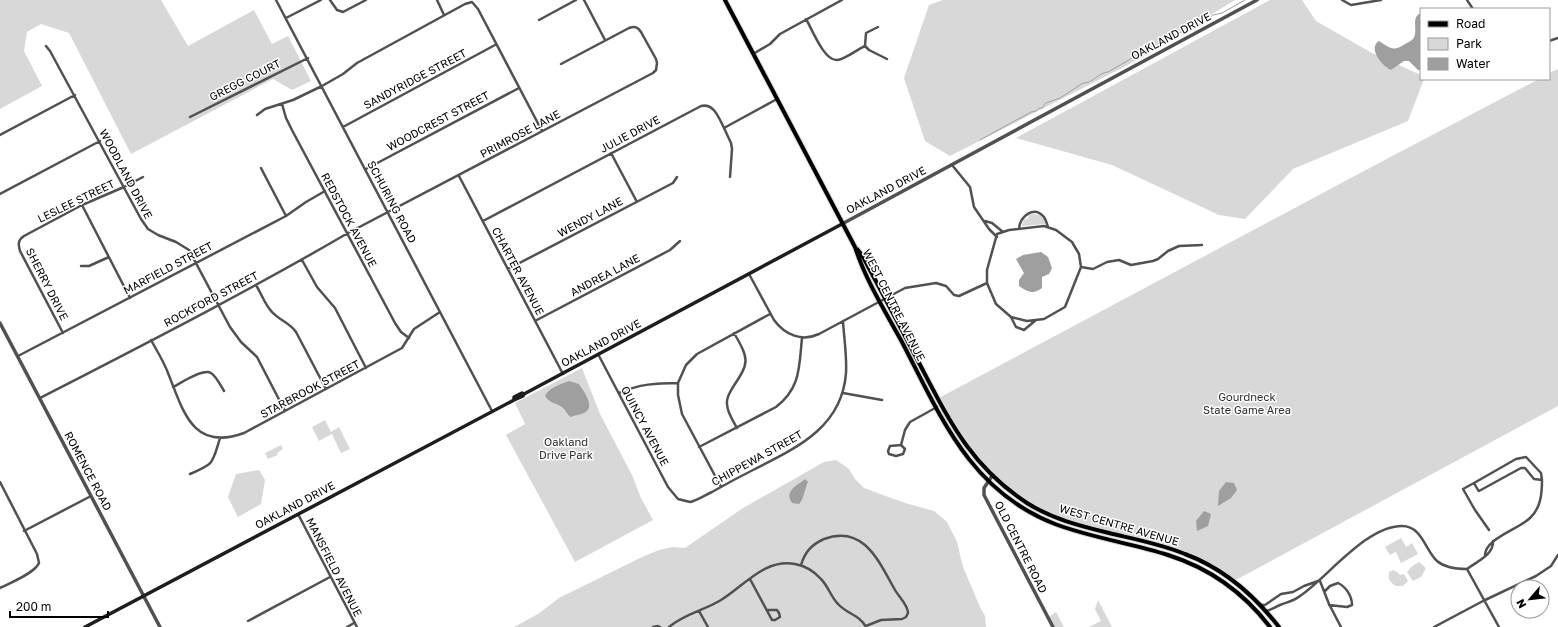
<svg xmlns="http://www.w3.org/2000/svg" width="1558" height="627" font-family="'Golos Text',sans-serif">
<rect width="100%" height="100%" fill="#fff"/>
<!-- green -->
<path fill="#d8d8d8" d="M0,0H161L188,46L254,10L272,44L288,36L311,81L292,90L273,79L131,154L69,33L41,24L27,32L24,51L42,86L0,109Z
M943,0H1235L1128,65L950,156L925,141L904,78L929,5Z
M1270,0H1302L1316,21L1372,53L1421,75V79H1424L1408,121L1293,169L1245,219L1219,215L1112,165L1016,138Z
M1558,69V406L1232,582C1213,569 1195,559 1173,550C1148,543 1122,537 1097,530C1084,526 1071,524 1059,520C1002,499 963,452 937,399L1377,164L1539,79H1549V73Z
M1033,214C1040,214 1045,217 1045,224L1022,226L1024,219L1026,220L1029,217L1028,215Z
M582,368L600,414L633,477L640,496L653,520L575,562L506,435L525,424L515,403Z
M325,420L331,432L339,427L350,449L341,453L332,434L319,441L312,427Z
M281,445L283,449L277,453L278,455L268,459L265,453Z
M836,460L849,469L855,479L864,488L905,503L934,511L947,522L957,542L963,567L980,607L985,616L986,627H514L538,614L559,598L642,557L659,550L673,547L685,548L743,508L824,462Z
M259,470L265,480L261,504L238,517L228,497L236,474Z
M1401,538L1406,547L1412,543L1418,554L1401,563L1396,552L1403,548L1390,555L1385,547Z
M1419,562L1426,568L1421,577L1413,581L1407,572L1411,567Z
M1393,570L1397,572L1400,575L1404,574L1408,581L1403,586H1396C1390,582 1388,580 1389,572Z
M1098,600L1112,627H1089L1101,621L1095,609Z
M1056,612L1064,627H1054L1049,617Z"/>
<!-- water -->
<path fill="#9f9f9f" d="M1421,13V70H1418L1409,61H1404L1391,70C1383,67 1367,48 1379,41C1390,48 1393,52 1405,44C1407,43 1411,41 1413,39C1419,31 1410,17 1421,13Z
M1041,252L1048,257L1052,268L1049,274L1042,277V288C1033,295 1028,292 1019,286V280L1024,273L1016,259L1023,255Z
M569,381L579,384C584,392 596,407 584,413C580,415 575,415 571,417C567,415 566,410 562,407C556,403 549,403 545,396C548,388 561,384 569,381Z
M805,479L808,482L807,484L802,500L799,504L792,503C783,490 799,485 805,479Z
M1226,482L1234,483L1237,490L1231,498L1218,506L1219,491Z
M1204,511L1211,514L1208,526L1197,531L1196,521Z"/>
<g fill="none" stroke-linecap="round" stroke-linejoin="round">
<!-- stream -->
<path stroke="#9f9f9f" stroke-width="1" d="M980,140L1031,112L1036,111L1039,108H1042L1046,103L1060,98L1083,83C1092,84 1099,72 1108,72L1141,53L1145,47H1155L1177,34L1201,24L1213,15L1222,13L1245,0"/>
<!-- primary casing -->
<g stroke="#dbdbdb" stroke-width="6">
<path id="primary" d="M725,0L855,247C866,281 885,311 902,342C941,417 970,491 1055,524C1092,538 1131,543 1168,555C1209,568 1244,593 1270,627
M857,249L862,255C880,289 899,324 917,359C948,418 969,465 1027,503C1052,519 1081,526 1109,533C1134,539 1161,544 1185,554C1223,568 1254,595 1279,627"/>
</g>
<!-- minor -->
<path stroke="#515151" stroke-width="2.5" d="M276,0L492,411
M330,0L337,10L343,12L366,0
M437,0L444,15
M584,0L605,40
M1342,0L1351,5L1381,0
M1467,0L1473,9
M286,18L321,0
M806,19C812,29 824,61 837,60C844,60 858,49 865,46
M539,20L576,0
M1549,41L1558,38
M46,46L50,51L141,219L148,229L158,235L176,242L189,250L230,327L241,342L257,357L285,411
M865,46L866,33L878,27
M865,46L869,50L887,59
M753,54L770,44L780,34L842,0
M282,104L286,118L293,132L395,323L401,332L409,338
M257,115L265,109L293,100L322,86L343,74L357,63L465,4L472,2L478,9L542,131
M190,117L308,58
M343,127L495,45
M724,128L731,143L732,149L730,177
M0,135L75,95
M611,153L637,202
M952,165L970,187L974,207L989,229L997,237
M261,168L286,216
M366,169L519,88
M459,176L563,374
M0,194L100,141
M82,205L130,298
M483,221L701,106C714,103 719,118 724,128L777,99
M985,221L992,223L1003,232
M1044,226L1056,230L1072,242L1079,254L1081,267L1065,307L1044,319L1027,321L1011,317L996,304L987,283V270L997,234L1009,230Z
M1019,229C1020,216 1034,205 1044,217C1046,220 1047,224 1048,227
M302,260L317,287L335,308L366,368
M81,266H89L109,257
M1081,267L1093,269L1107,262L1119,260L1131,265L1153,261L1158,259L1168,251L1179,246L1202,245
M508,269L673,183L677,177
M749,274L774,320C785,335 802,342 819,334L905,288L936,283L946,286L954,295L959,296L987,283
M256,285C261,293 265,305 272,312C279,320 290,323 296,332L326,389
M1011,317L1016,327L1024,330L1036,320
M535,321L670,250L680,241
M63,333L20,251C18,244 18,240 24,236L82,205L124,187L143,177
M734,333C749,359 750,362 733,387C730,392 726,398 727,404C727,412 733,421 737,428
M151,340C157,351 164,362 168,373C183,410 192,452 244,433L402,348L414,329L440,312
M598,354L668,487L678,499L690,502C698,500 705,495 712,492C726,484 739,477 753,470C796,448 842,428 846,373C847,356 844,338 843,321
M18,356L286,216L306,202L325,191
M173,387C181,383 203,368 211,373C216,376 221,386 224,391
M619,393C639,384 657,383 678,383
M843,393L882,400
M40,398C143,345 247,292 348,233L653,73L656,70L657,63L656,59L641,32C638,27 635,26 629,28L561,64
M901,445L905,449L903,454L896,456L889,454L888,451L890,446L901,445L905,430L910,422L937,407
M699,447L776,407C801,388 799,366 802,338
M190,474C215,463 212,464 220,438
M0,482L37,554L39,563C35,573 10,583 0,588
M1474,483L1463,489L1475,510L1489,530
M721,487L682,414L678,395V383L686,365L697,354L770,314
M298,514L357,627
M24,531L91,496
M1485,556C1484,539 1519,529 1530,518C1541,508 1542,493 1542,480L1534,479L1525,468H1521L1479,491L1478,490L1474,483L1516,459L1526,457L1541,473L1542,480
M801,565C805,552 811,545 824,539C864,524 879,562 895,590C899,597 908,605 908,613L906,617L902,619L881,620L866,626
M1467,569L1499,627
M1467,569C1476,562 1494,555 1493,541
M750,579L772,620H775L780,617L779,613L777,610H768
M1320,581L1329,604L1341,627
M1325,591L1330,586L1338,583C1346,587 1352,596 1352,605L1347,607L1329,605
M1261,605H1265L1281,594L1293,592L1304,586L1318,581
M699,611L708,627
M1266,611C1271,610 1275,607 1280,605C1287,602 1294,601 1300,596C1328,577 1366,526 1402,526C1422,526 1425,550 1437,561C1445,568 1457,569 1467,569
M248,621L330,577
M347,627L354,623
M653,627L658,626L660,627
M669,627C684,614 705,610 721,600C744,586 765,558 795,564C806,566 814,571 821,579C828,586 831,597 838,604C847,614 860,615 866,627
M1434,627L1483,601L1536,576L1551,566L1558,555"/>
<!-- tertiary -->
<path stroke="#515151" stroke-width="3.5" d="M842,224L1257,0
M0,323L160,627
M992,476L984,488V495L1053,627"/>
<!-- secondary -->
<path stroke="#1e1e1e" stroke-width="3.5" d="M514,400V397L522,393L524,394
M85,627L514,400L523,396L524,394L842,224"/>
<!-- primary -->
<use href="#primary" stroke="#000" stroke-width="4"/>
</g>
<g text-anchor="middle" stroke-width="3" stroke-linejoin="round" paint-order="stroke">
<!-- street labels -->
<g font-size="11" fill="#000" stroke="#fff">
<text transform="translate(1171 36) rotate(-28)" y="4">OAKLAND DRIVE</text>
<text transform="translate(415 79) rotate(-28)" y="4">SANDYRIDGE STREET</text>
<text transform="translate(245 80) rotate(-27)" y="4">GREGG COURT</text>
<text transform="translate(438 121) rotate(-28)" y="4">WOODCREST STREET</text>
<text transform="translate(520 134) rotate(-28)" y="4">PRIMROSE LANE</text>
<text transform="translate(630 134) rotate(-28)" y="4">JULIE DRIVE</text>
<text transform="translate(126 174) rotate(62)" y="4">WOODLAND DRIVE</text>
<text transform="translate(886 190) rotate(-28)" y="4">OAKLAND DRIVE</text>
<text transform="translate(76 201) rotate(-26)" y="4">LESLEE STREET</text>
<text transform="translate(392 202) rotate(62)" y="4">SCHURING ROAD</text>
<text transform="translate(590 217) rotate(-28)" y="4">WENDY LANE</text>
<text transform="translate(349 220) rotate(62)" y="4">REDSTOCK AVENUE</text>
<text transform="translate(168 268) rotate(-28)" y="4">MARFIELD STREET</text>
<text transform="translate(518 271) rotate(62)" y="4">CHARTER AVENUE</text>
<text transform="translate(605 275) rotate(-28)" y="4">ANDREA LANE</text>
<text transform="translate(47 284) rotate(63)" y="4">SHERRY DRIVE</text>
<text transform="translate(211 299) rotate(-28)" y="4">ROCKFORD STREET</text>
<text transform="translate(894 305) rotate(63)" y="4">WEST CENTRE AVENUE</text>
<text transform="translate(601 343) rotate(-28)" y="4">OAKLAND DRIVE</text>
<text transform="translate(310 389) rotate(-28)" y="4">STARBROOK STREET</text>
<text transform="translate(645 426) rotate(62)" y="4">QUINCY AVENUE</text>
<text transform="translate(757 458) rotate(-29)" y="4">CHIPPEWA STREET</text>
<text transform="translate(88 471) rotate(62)" y="4">ROMENCE ROAD</text>
<text transform="translate(295 505) rotate(-28)" y="4">OAKLAND DRIVE</text>
<text transform="translate(1119 525) rotate(16)" y="4">WEST CENTRE AVENUE</text>
<text transform="translate(1021 547) rotate(63)" y="4">OLD CENTRE ROAD</text>
<text transform="translate(334 567) rotate(63)" y="4">MANSFIELD AVENUE</text>
</g>
<!-- park labels -->
<g font-size="11" fill="#2f2f2f" stroke="#fff">
<text x="1247" y="401">Gourdneck<tspan x="1247" dy="13">State Game Area</tspan></text>
<text x="566" y="446">Oakland<tspan x="566" dy="13">Drive Park</tspan></text>
</g>
</g>
<!-- legend -->
<rect x="1420" y="8" width="130" height="72" fill="#ffffff" stroke="#999999"/>
<rect x="1428" y="21" width="20" height="6" fill="#000000" stroke="#999999"/>
<text x="1456" y="28" font-size="12" fill="#000000">Road</text>
<rect x="1428" y="38" width="20" height="12" fill="#d8d8d8" stroke="#999999"/>
<text x="1456" y="48" font-size="12" fill="#000000">Park</text>
<rect x="1428" y="58" width="20" height="12" fill="#9f9f9f" stroke="#999999"/>
<text x="1456" y="68" font-size="12" fill="#000000">Water</text>
<!-- north arrow -->
<g transform="translate(1530 599) rotate(242)"><circle r="19" fill="#ffffff" stroke="#999999"/>
<path d="M0-3L7 15L0 10L-7 15Z" fill="#000000"/>
<text y="-6" font-size="11" font-weight="bold" text-anchor="middle" fill="#000000">N</text>
</g>
<!-- scale -->
<path d="M10 611v6h98v-6" fill="none" stroke="#000000" stroke-width="2"/>
<text x="16" y="611" font-size="12" fill="#000000" stroke="#ffffff" stroke-width="3" paint-order="stroke">200 m</text>
</svg>
